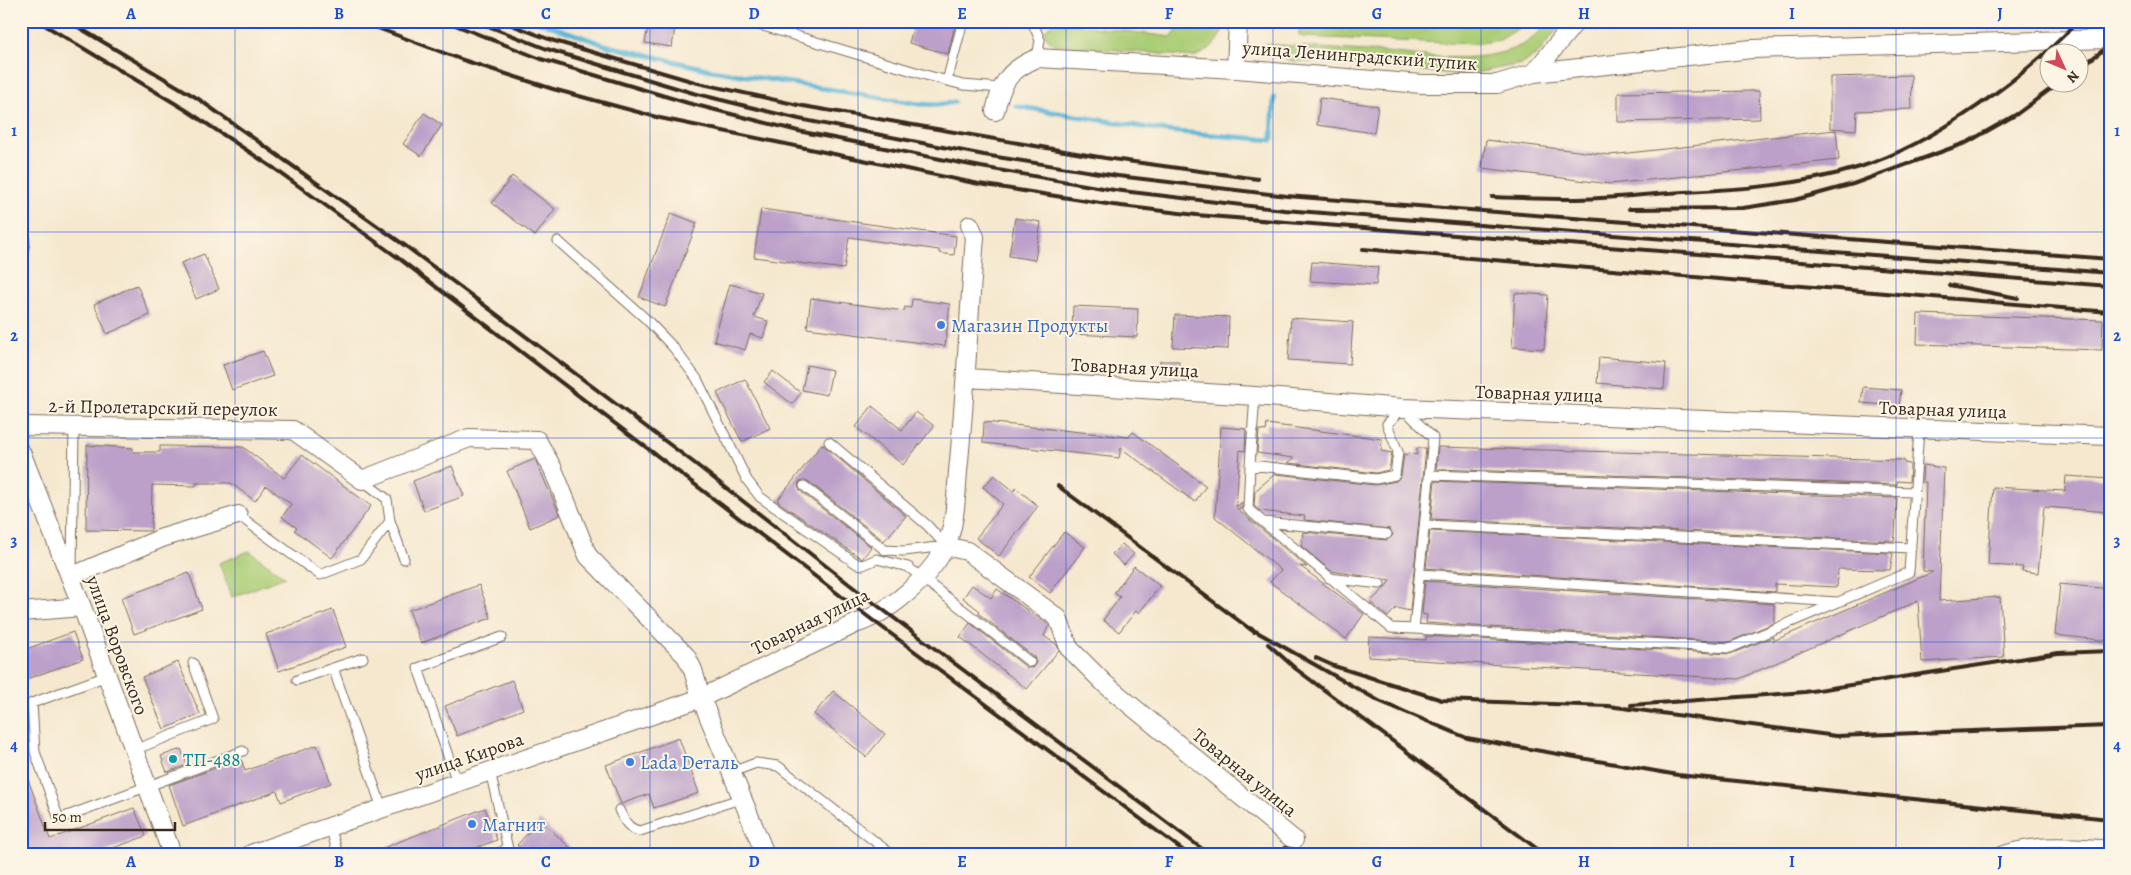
<svg xmlns="http://www.w3.org/2000/svg" width="2131" height="875" font-family="Alegreya,serif">
<rect width="100%" height="100%" fill="#fcf5e5"/>
<filter id="ink" filterUnits="userSpaceOnUse"><feTurbulence type="fractalNoise" baseFrequency=".02" numOctaves="2"/><feDisplacementMap in="SourceGraphic" scale="10" xChannelSelector="R" yChannelSelector="G"/><feConvolveMatrix kernelMatrix="1 2 1 2 8 2 1 2 1" color-interpolation-filters="sRGB"/></filter>
<filter id="wash" filterUnits="userSpaceOnUse"><feTurbulence type="fractalNoise" baseFrequency=".0096" numOctaves="4" result="noise"/><feDisplacementMap in="SourceGraphic" scale="20" xChannelSelector="R" yChannelSelector="G"/><feGaussianBlur stdDeviation="1.12" result="paint"/><feColorMatrix in="noise" values="0 0 0 0 0 0 0 0 0 0 0 0 0 0 0 0 0 1.4 0 .05"/><feComposite in="paint" operator="in"/></filter>
<g filter="url(#wash)">
<rect width="100%" height="100%" fill="#f5e8cf"/>
<!-- green -->
<path fill="#abcd76" stroke="#737c4a" d="M1177,21H1225C1221,39 1211,52 1193,57L1063,45L1053,44L1045,35L1046,29L1054,22L1171,37L1176,32Z
M1300,21H1530L1500,40L1473,44L1303,37L1299,35Z
M1549,21H1557L1559,27L1537,55L1521,64L1464,75L1361,65L1292,61L1280,57L1265,44C1305,47 1344,50 1384,52C1427,56 1479,65 1520,46C1532,41 1540,31 1549,21Z
M249,551L285,577L232,597L219,563Z"/>
<g fill="none" stroke-linecap="round" stroke-linejoin="round">
<!-- stream -->
<path stroke="#58b4d6" stroke-width="5" d="M537,21L605,45L711,70L919,104L938,105L954,102
M1016,106L1167,131L1272,140L1274,98"/>
</g>
<g id="blocks">
<!-- building -->
<path fill="#bca0c9" d="M649,21H676L672,47L645,43Z
M915,21H956L948,54L909,43Z
M1911,75L1912,109L1857,111L1856,130L1830,128V77Z
M1759,91L1760,119L1618,122V93Z
M1320,98L1378,106L1374,133L1317,125Z
M424,113L442,125L421,156L403,144Z
M1836,130L1839,160L1610,184L1482,168L1486,140L1610,155Z
M512,176L555,209L535,236L492,203Z
M761,209L956,236L954,255L939,253V250L849,237L844,269L754,257Z
M671,213L697,223L665,307L639,297Z
M1015,218L1041,222L1035,260L1009,256Z
M204,254L219,289L196,299L181,263Z
M1312,262L1378,267L1376,285L1310,281Z
M730,284L762,293L754,317L768,321L763,338L750,334L745,350L714,341Z
M137,285L150,315L107,334L94,304Z
M1515,293L1548,295L1544,349L1512,347Z
M811,298L904,311L905,307L911,308L912,299L950,304L945,346L807,328Z
M1073,306L1138,309L1137,337L1072,334Z
M1918,314L2103,320L2102,350L1917,344Z
M1175,315L1229,317L1228,349L1173,347Z
M1291,318L1353,322L1350,364L1288,360Z
M263,351L273,376L232,390L223,365Z
M1599,357L1666,363L1664,389L1597,383Z
M1160,361H1179V375L1160,374Z
M807,365L832,370L827,395L802,390Z
M773,371L801,393L792,404L764,382Z
M745,379L770,428L742,442L717,393Z
M1863,387L1901,390L1899,406L1861,403Z
M872,406L902,430L916,412L934,426L903,465L856,427Z
M984,422L1129,437L1133,432L1206,486L1195,502L1121,448L1119,458L983,443Z
M1267,424L1382,439L1381,451L1392,453L1389,470L1376,473L1288,463L1294,458L1257,453L1259,430L1266,431Z
M1221,427L1246,429L1245,451L1240,450L1236,507L1242,502V509H1237L1307,567L1300,566L1364,614L1346,639L1270,582L1281,570L1215,517Z
M822,444L906,516L884,541L808,481L799,482L798,486L800,491L871,547L862,559L777,501Z
M87,445L133,448V452H160V446L243,447L284,478L302,455L371,506L332,558L294,530L297,528L282,517L291,504L266,486L255,501L231,483H196V486L152,485L151,531L86,530Z
M1438,447L1904,460V463L1910,464L1909,482L1897,481V485L1436,469Z
M1417,448H1426L1410,611L1396,608L1388,617L1370,602L1385,588L1390,580L1331,571L1301,546L1303,532L1386,540L1393,535L1390,529L1304,520L1305,516L1260,511L1254,506L1255,491L1275,474L1375,485L1396,481L1401,476L1404,454L1408,455L1409,453L1417,455Z
M535,459L560,515L530,528L507,471Z
M1923,465L1944,468L1939,601L2000,597L2004,657L1922,662L1918,601L1739,679L1368,657L1369,637L1426,640V636L1730,654L1773,637V641L1933,572L1923,571L1926,482H1922Z
M452,466L464,496L424,511L413,481Z
M994,475L1014,491L1016,488L1038,506L999,556L976,538L1003,504L983,487Z
M2066,476L2110,479V512L2044,507L2038,573L2022,571L2023,567L1988,565L1993,487L2065,491Z
M1435,481L1897,498L1895,534L1894,541L1431,519Z
M1430,531L1893,553L1890,570L1838,569L1837,587L1775,584V592L1426,568Z
M1064,532L1085,547L1050,593L1029,577Z
M1122,544L1134,554L1124,565L1112,554Z
M1134,566L1160,586L1139,613L1136,611L1119,632L1103,620L1120,597L1114,593Z
M189,573L202,609L134,634L121,598Z
M1425,581L1774,604V623L1729,642L1426,623L1427,615L1422,614Z
M2060,584L2110,589V641L2055,635Z
M479,585L491,618L421,643L409,610Z
M972,585L991,598L997,589L1049,625L1044,636L1057,645L1059,650L1027,689L960,637L970,623L1026,667L1032,668L1036,663L1034,657L978,613L980,611L963,598Z
M333,610L346,647L279,671L266,634Z
M73,632L83,659L21,681V651Z
M178,662L200,714L164,729L142,677Z
M512,680L523,709L457,736L445,706Z
M833,691L885,734L866,757L814,714Z
M679,738L699,793L654,808L649,794L621,804L606,765Z
M317,745L331,783L281,802L277,791L183,826L169,785L241,759L245,771Z
M181,749L187,765L167,772L161,756Z
M23,766L50,839L134,808L146,836L97,854H21Z
M485,808L497,840L459,854H368Z
M540,820L577,854H527L517,845Z"/>
</g>
</g>
<g filter="url(#ink)">
<use href="#blocks" fill-opacity="0" stroke="#7c6c5c" stroke-width="1"/>
<g fill="none" stroke-linecap="round" stroke-linejoin="round">
<!-- service casing -->
<g stroke="#7c6c5c" stroke-width="11">
<path id="service" d="M747,21L929,76L963,85L1000,88
M1032,21L1040,40L1037,58
M1135,21H1146
M947,81L963,21
M21,212L25,243L21,261
M558,241L646,319L673,347L697,379L747,480L760,497L857,564L863,565L877,559L908,567L1030,662
M1255,396L1250,465L1376,479L1395,475L1398,452L1387,424L1403,408L1433,438L1414,629L1730,648L1909,572L1919,430
M829,442L927,525L946,546
M1250,465L1248,509L1263,522L1387,534
M1429,475L1914,492
M362,480L387,499L390,521L404,559
M804,486L885,550L904,551L946,546
M238,515L320,575L361,559L390,521
M1263,522L1391,628L1414,629
M1425,525L1911,548
M72,569L74,427
M1420,574L1837,602
M1329,578L1380,584
M333,668L382,808
M107,676L32,703L35,752L59,819L243,751
M297,680L363,658
M134,750L213,719L193,663
M490,771L508,849L512,854
M732,772L756,763L778,766L891,854
M457,782L418,668L502,637
M619,810C625,821 628,829 640,831L743,798
M330,826L338,854
M496,854L508,849
M1995,854C2032,838 2071,843 2110,845"/>
</g>
<!-- minor casing -->
<g stroke="#7c6c5c" stroke-width="20">
<path id="minor" d="M1236,69L1238,21
M1534,73L1576,21
M995,111C1002,81 1009,70 1037,58L1236,69L1422,84H1497L1534,73L1752,49L2110,39
M967,378L1255,396L1403,408L2110,436
M21,426L293,430L362,480L469,438L537,440L553,469L588,556L686,656L693,670L701,698L765,854
M21,452L82,607L172,854
M946,546L967,551L1058,618L1069,648L1105,684L1294,840
M70,577L162,538L238,515
M21,612L82,607
M251,854L701,698L855,624C887,614 930,578 945,547C957,524 956,486 959,461C966,386 969,312 975,237L970,225"/>
</g>
<!-- service -->
<use href="#service" stroke="#fff" stroke-width="9"/>
<!-- minor -->
<use href="#minor" stroke="#fff" stroke-width="18"/>
<!-- rail -->
<path stroke="#3b2a1e" stroke-width="4" d="M38,21L186,110L275,169L397,257L871,619L1188,854
M68,21L197,98L407,247L693,462L858,591L1209,854
M359,21L460,59L553,89L660,118L979,184L1113,205L1196,215L2110,286
M445,21L541,59L688,103L798,131L981,167L1114,190L1284,210L2110,273
M475,21L547,49L693,93L799,119L984,155L1118,176L1287,196L2110,259
M501,21L551,40L698,83L803,106L1105,158L1258,179
M2078,69L2110,45
M1492,197C1518,198 1545,199 1571,199C1609,199 1647,194 1684,192C1744,189 1802,185 1860,167C1933,144 2026,77 2078,21
M1629,209L1743,208L1795,200L1853,184L1968,142L2017,114L2060,82
M1363,249L2110,312
M1949,285L2018,298
M1058,486L1254,632
M1250,628L1379,701L1467,738L1678,775L2110,819
M1268,644L1296,669L1544,854
M1316,658L1334,666L1442,700L1608,706L1836,736L2110,726
M1631,705L1805,692L2058,653L2110,651
M1285,848L1321,854"/>
</g>
</g>
<!-- grid -->
<path fill="none" stroke="#1d4ed8" stroke-width="1" stroke-opacity="0.55" d="M235,21V854M443,21V854M650,21V854M858,21V854M1066,21V854M1273,21V854M1481,21V854M1688,21V854M1896,21V854M21,232H2110M21,438H2110M21,642H2110"/>
<!-- markers -->
<g fill="#3f7fe0" stroke="#fcf5e5" stroke-width="2">
<circle cx="941" cy="325" r="5"/>
<circle cx="630" cy="762" r="5"/>
<circle cx="472" cy="824" r="5"/>
</g>
<circle fill="#0f9aa8" stroke="#fcf5e5" stroke-width="2" cx="173" cy="759" r="5"/>
<g text-anchor="middle" stroke-width="4" stroke-linejoin="round" paint-order="stroke">
<!-- street labels -->
<g font-size="19" fill="#3b2a1e" stroke="#fcf5e5">
<text transform="translate(1360 55) rotate(4)" y="7">улица Ленинградский тупик</text>
<text transform="translate(1135 367) rotate(3)" y="7">Товарная улица</text>
<text transform="translate(1539 393) rotate(2)" y="7">Товарная улица</text>
<text transform="translate(163 407) rotate(1)" y="7">2-й Пролетарский переулок</text>
<text transform="translate(1943 409) rotate(2)" y="7">Товарная улица</text>
<text transform="translate(810 621) rotate(-26)" y="7">Товарная улица</text>
<text transform="translate(118 645) rotate(70)" y="7">улица Воровского</text>
<text transform="translate(469 756) rotate(-19)" y="7">улица Кирова</text>
<text transform="translate(1245 772) rotate(39)" y="7">Товарная улица</text>
</g>
<!-- shop labels -->
<g font-size="19" fill="#366cbe" stroke="#fcf5e5" text-anchor="start">
<text x="951" y="332">Магазин Продукты</text>
<text x="640" y="769">Lada Dеталь</text>
<text x="482" y="831">Магнит</text>
</g>
<!-- culture labels -->
<g font-size="19" fill="#0d838f" stroke="#fcf5e5" text-anchor="start">
<text x="183" y="766">ТП-488</text>
</g>
</g>
<!-- margin -->
<rect width="2131" height="875" fill="none" stroke="#fcf5e5" stroke-width="55"/>
<!-- north arrow -->
<g transform="translate(2064 68) rotate(134)"><circle r="24" fill="#fcf5e5" stroke="#afa495"/>
<path d="M0-4L9 19L0 12L-9 19Z" fill="#d1495b"/>
<text y="-8" font-size="14" font-weight="bold" text-anchor="middle" fill="#3b2a1e">N</text>
</g>
<!-- scale -->
<path d="M45 822v8h130v-8" fill="none" stroke="#3b2a1e" stroke-width="2.5"/>
<text x="52" y="822" font-size="15" fill="#3b2a1e" stroke="#fcf5e5" stroke-width="4" paint-order="stroke">50 m</text>
<rect x="28" y="28" width="2076" height="820" fill="none" stroke="#1d4ed8" stroke-width="2"/>
<g font-size="16" text-anchor="middle" font-weight="bold" fill="#1d4ed8">
<text x="131" y="19">A</text>
<text x="339" y="19">B</text>
<text x="546" y="19">C</text>
<text x="754" y="19">D</text>
<text x="962" y="19">E</text>
<text x="1169" y="19">F</text>
<text x="1377" y="19">G</text>
<text x="1584" y="19">H</text>
<text x="1792" y="19">I</text>
<text x="2000" y="19">J</text>
<text x="14" y="136">1</text>
<text x="2117" y="136">1</text>
<text x="14" y="341">2</text>
<text x="2117" y="341">2</text>
<text x="14" y="546">3</text>
<text x="2117" y="546">3</text>
<text x="14" y="751">4</text>
<text x="2117" y="751">4</text>
<text x="131" y="867">A</text>
<text x="339" y="867">B</text>
<text x="546" y="867">C</text>
<text x="754" y="867">D</text>
<text x="962" y="867">E</text>
<text x="1169" y="867">F</text>
<text x="1377" y="867">G</text>
<text x="1584" y="867">H</text>
<text x="1792" y="867">I</text>
<text x="2000" y="867">J</text>
</g>
</svg>
